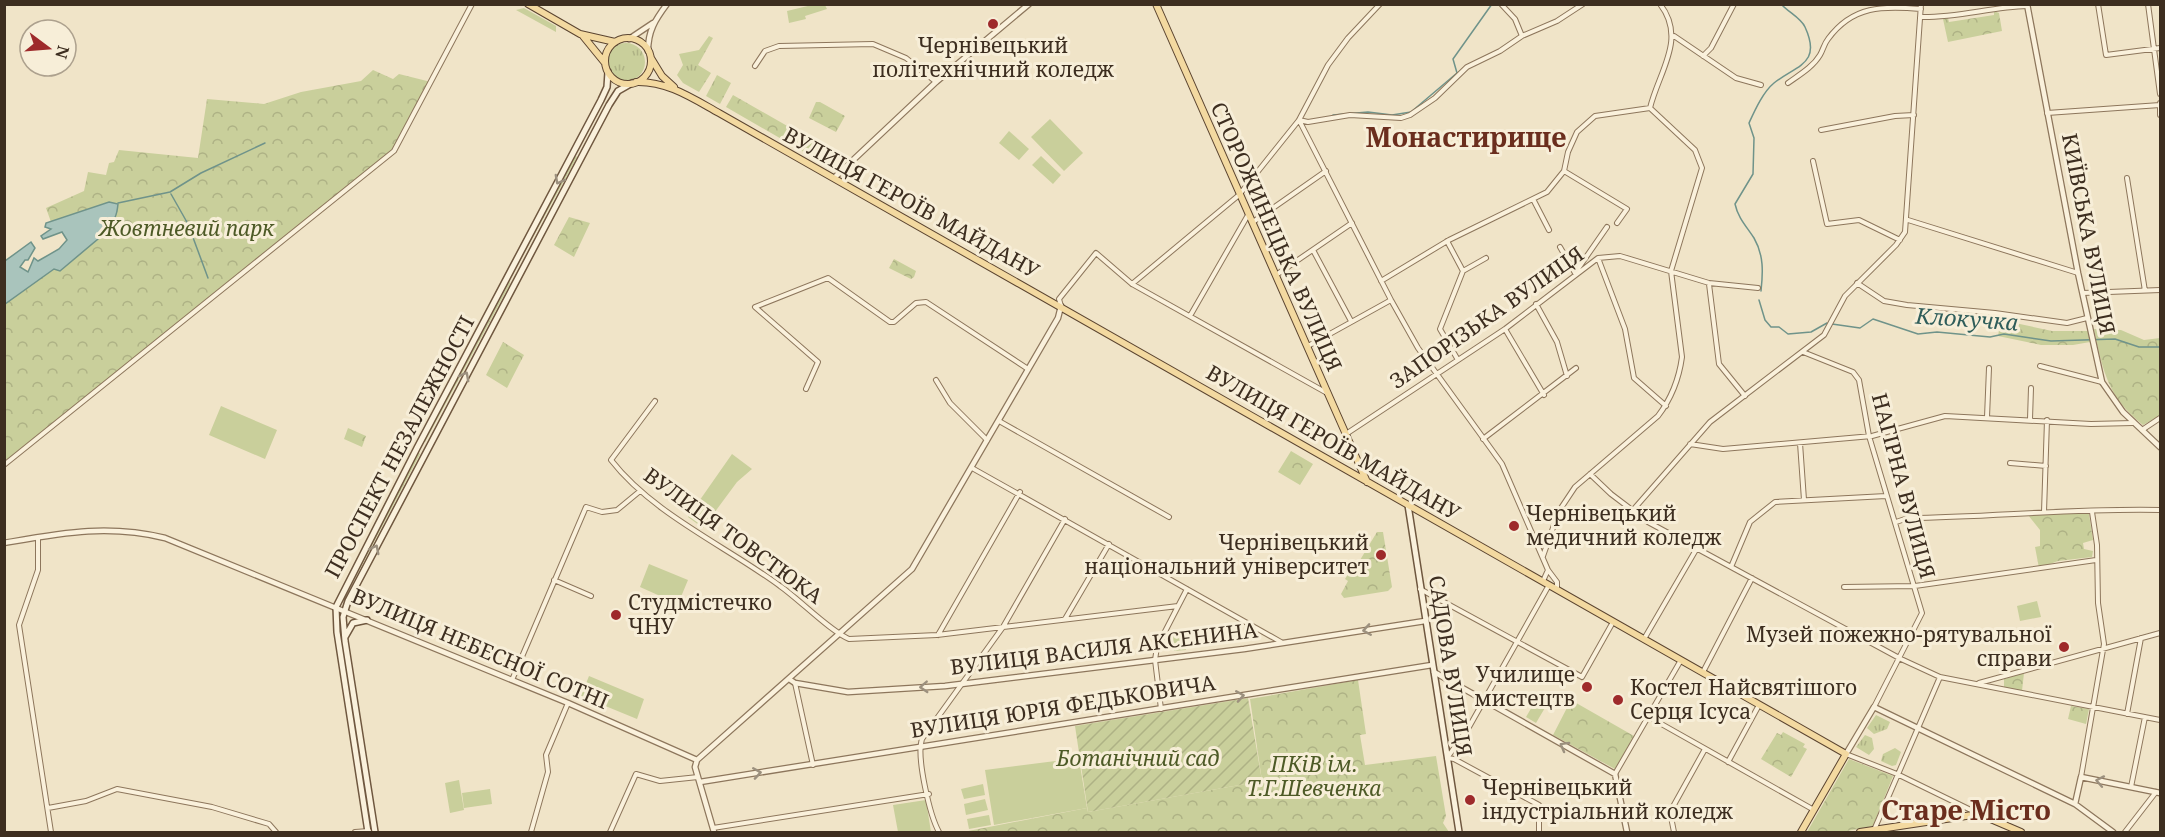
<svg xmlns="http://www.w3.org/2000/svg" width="2165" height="837" font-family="'Noto Serif',serif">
<defs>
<pattern id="grass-tufts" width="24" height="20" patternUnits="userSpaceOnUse" patternTransform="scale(1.5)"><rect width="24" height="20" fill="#c9cf9b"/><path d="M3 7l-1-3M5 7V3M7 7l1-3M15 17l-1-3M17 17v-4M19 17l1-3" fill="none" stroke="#aeb285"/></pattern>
<pattern id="forest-crowns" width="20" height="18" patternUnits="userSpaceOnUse" patternTransform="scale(1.5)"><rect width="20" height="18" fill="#c9cf9b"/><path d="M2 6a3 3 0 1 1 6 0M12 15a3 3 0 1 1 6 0" fill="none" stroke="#aeb285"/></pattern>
<pattern id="garden-furrows" width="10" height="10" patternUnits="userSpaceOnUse" patternTransform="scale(1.5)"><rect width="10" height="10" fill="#c9cf9b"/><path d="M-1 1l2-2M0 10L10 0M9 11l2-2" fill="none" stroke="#aeb285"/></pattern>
</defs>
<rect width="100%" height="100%" fill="#f0e4c8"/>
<!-- grass -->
<path fill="url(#grass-tufts)" d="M524,8L556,26V32L516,10Z
M709,36L713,38L698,65L711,73L699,92L683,83L677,75L683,65L679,54L699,50Z
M607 62a19 19 0 1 1 38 0a19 19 0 1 1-38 0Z
M717,75L731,83L720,104L706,96Z
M575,156L577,157L515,270Z
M510,281V284L425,442L424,441Z
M418,452L420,454L342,603Z
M1876,715L1890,722L1887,729L1874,734L1867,728Z
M1865,735L1872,738L1874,749L1869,755L1856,747Z
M1895,748L1901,752L1896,765L1892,766L1881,761L1883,754Z"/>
<!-- forest -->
<path fill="url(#forest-crowns)" d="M1994,11L1999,13L2002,31L1948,42L1943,19L1948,18L1949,22L1994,15Z
M373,70L393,79L399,74L431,82L394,151L5,465V304L54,269L60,270L98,239L105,227L111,225L107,204L51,222L46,208L84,191L88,172L106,175L109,163L114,162L119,150L198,158L207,99L264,104L301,92L361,81Z
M733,95L831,151L823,163L726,107Z
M820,102L845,116L836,132L809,118L816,102Z
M569,217L590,223L574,257L554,245Z
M894,259L916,271L914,277L911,279L889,268Z
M2001,320L2052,331H2090V342L2073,345H2041L1998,336Z
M2094,329L2121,330L2144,340L2160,338V416L2143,425C2108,397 2103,372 2094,329Z
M503,342L524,355L507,388L486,375Z
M348,428L366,436L362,447L344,439Z
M1291,451L1313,464L1300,485L1278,472Z
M2047,513L2089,514L2093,540L2083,543L2084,549L2093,551L2092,557L2058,561L2039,568L2035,547L2040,546V530L2028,515Z
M1377,532H1383L1392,587L1388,591L1344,598L1341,594L1348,581L1345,579L1351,569L1354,570Z
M2024,673L2022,691L2004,687V679Z
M1358,680L1366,734L1360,735L1365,765L1436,756L1446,816L1443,823L1449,832H963L1087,808L1088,812L1262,781L1250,699Z
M1571,700L1634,736L1615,769L1553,735Z
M2071,706L2089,709L2086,724L2068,719Z
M1783,732L1805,744L1803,747L1807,749L1791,777L1761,759L1777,733L1781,735Z
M1849,759L1893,776L1873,826L1842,832H1807Z"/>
<!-- garden -->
<path fill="url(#garden-furrows)" d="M1248,698L1262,781L1088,812L1075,726Z"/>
<!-- pitch -->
<path fill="#c9cf9b" d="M816,4L825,5L827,9L805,16L806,19L789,23L787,11Z
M1050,119L1083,153L1064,171L1031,137Z
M1009,131L1029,149L1019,160L999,143Z
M1041,156L1061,175L1053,184L1032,165Z
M221,406L277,430L265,459L209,435Z
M732,454L752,469L737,482L703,528L688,517Z
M649,564L688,580L678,604L640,587Z
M2037,601L2041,617L2020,621L2017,606Z
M1184,630L1186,650L1174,651L1172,631Z
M589,676L644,699L637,719L581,696Z
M1536,700L1546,706L1536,723L1526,717Z
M1071,759L1073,766L1080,765L1087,808L994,825L985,770Z
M459,780L464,810L450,813L445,783Z
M983,784L985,795L964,799L961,789Z
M490,789L492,804L464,808L462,793Z
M985,799L988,810L966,815L964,804Z
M926,800L931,832H898L893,805Z
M989,815L991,825L969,829L967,819Z"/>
<!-- water -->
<path fill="#a9c4bc" stroke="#6f938a" stroke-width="1.5" d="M109,202L118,204C117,214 115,223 105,227L98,239L60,271L54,269L5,304V261L31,242L35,248L28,260H25L20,267L28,272L34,258L38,261L59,249L67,240L62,232L43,239L41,236L51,229L45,227L46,223Z"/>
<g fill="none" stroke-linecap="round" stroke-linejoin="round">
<!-- stream -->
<path stroke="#6f938a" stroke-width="1.5" d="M1333,115L1368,112L1392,115L1411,112L1457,73L1453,59L1492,4
M171,194L188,224L208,278
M118,203L170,192L201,173L265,143
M1761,291C1763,273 1764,255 1754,238C1747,227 1738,218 1735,204L1753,174L1754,138L1749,123C1755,110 1763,92 1774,83C1797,65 1822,64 1805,27C1801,18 1788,12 1781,4
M1759,300L1765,320L1771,327H1779L1788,334L1811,332L1827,323
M1832,324L1860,328L1873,319L1918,334L1937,332L1990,337L2004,334L2051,341L2115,339L2139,347H2160"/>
<!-- minor casing -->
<g stroke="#8d765c" stroke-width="6">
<path id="minor" d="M1501,4L1515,19L1522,36
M2098,4L2106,55L2160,48
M2148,4L2160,94
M1920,17C1957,18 1991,7 2027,6
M1674,36L1736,78L1761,85
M1703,56L1711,48L1734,4
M755,66L765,51L779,46L873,44L906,58L936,82
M1788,83C1799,75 1813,67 1820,55C1823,50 1824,44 1828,39C1853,5 1883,6 1921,9
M2160,103V115
M2047,113L2160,105
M1299,120L1391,300L1418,348L1502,464L1548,570L1557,582V589
M1299,120L1308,122L1350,115L1401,118L1410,115L1435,98L1467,67L1500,51L1522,36L1557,21L1583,4
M1821,130L1895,116L1914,115
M1813,161L1827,224L1859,220L1900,240
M1564,171L1627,209L1617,223
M2127,178L2145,291
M1533,199L1549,230
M1908,220L2078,273
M1253,222L1326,171
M1447,241L1463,271
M1560,247L1575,273
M1313,250L1351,321
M1598,258L1625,329L1634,378L1666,406
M1575,273L1607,227
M1276,275L1352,223
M1381,281L1449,240L1547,192L1564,171L1568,152L1577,132L1595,116L1650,108
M1857,283L1884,301L1907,305L1995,313L2067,323L2087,318
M1132,284L1239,195L1299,120L1328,65L1348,38L1380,4
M1709,284L1719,364L1745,396
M2083,293L2160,290
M1536,304L1557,342L1567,376
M1061,306L1059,299L1096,253L1132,284L1327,393
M1190,316L1248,215
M1505,329L1544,395
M1308,346L1391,300
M1803,352L1853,372L1859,380L1869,436L1922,613L1874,707
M1458,360L1440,329L1463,271L1486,258
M2040,366L2102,382
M936,380L950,403L987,440
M806,389L818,362L755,307L828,278L890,322H894L916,303L926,302L1028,369
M655,401L611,460C653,514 726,546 780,586C800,600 830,631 849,639L937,635L1178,606
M1987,417L1989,368
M2030,419L2031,388
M999,421L1169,517
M2142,430L2160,418
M1346,434L1505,329L1598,258L1620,256L1709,283L1758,288
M1483,439L1576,368
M1800,443L1804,500
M1690,444L1723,449L1872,436L1945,416L2091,424L2133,423
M2010,463L2046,466
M4,465L394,151L472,4
M972,468L1281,642
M1590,474L1611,494L1648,522L1901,659L1940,677L2160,720
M1633,510L1710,422L1824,335L1845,296L1896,245L1905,232L1921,4
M2044,512L2047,420
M1896,522L1908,518C1992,517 2076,508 2160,510
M38,538V570L19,625L51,832
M1543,556L1559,511L1575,487L1658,416C1671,399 1679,379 1682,357L1671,271L1702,168L1695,150L1650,108C1659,71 1687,39 1660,4
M1731,567L1750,522L1775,502L1886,496
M554,580L591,596
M1543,581L1548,570
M1844,587L1915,586L2096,560
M1420,589L1582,677L1613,622
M1065,619L1109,544
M938,635L1020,492
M1644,639L1697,548
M1703,672L1752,578
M512,680L586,507L602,512L617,510L640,491
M795,683L813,765
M1979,683L2160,633
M1161,709L1155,660L1157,647L1187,589
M2127,714L2141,638
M1649,717L1814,810
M1846,754L1897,774L1979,814
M1447,758L1469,727L1549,585
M1448,758L1454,759L1539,805V832
M1728,762L1759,705
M1615,774L1681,660
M2081,777L2104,644L2098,603L2097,545L2092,512
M2131,787L2145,717
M48,808L86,801L117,789L212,807L269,824L276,832
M713,828L929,794
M1874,830L1940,677
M355,832L369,831
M531,832L548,772L546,755L568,703
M610,832L636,774L660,781L698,777
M939,832C930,816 916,757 922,739L1003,627L1065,519
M1674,832L1670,812L1705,749
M2125,832L2156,792"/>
</g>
<!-- tertiary casing -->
<g stroke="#8d765c" stroke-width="7">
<path id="tertiary" d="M2027,4L2078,273L2102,382L2123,412L2160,447
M629,39L653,23
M648,51C648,31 655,20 667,4
M834,178L936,82L1029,4
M4,543C62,533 107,524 165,538L568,703L697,760
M1434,672L1615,774L1627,832
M789,679L795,683L848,692L945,686L1244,649L1425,621
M1846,754L1874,707L2075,804L2113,832
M700,782L1432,665
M2075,804L2081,777L2160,793
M714,832L695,767L697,760L912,569L1058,318L1061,306"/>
</g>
<!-- secondary casing -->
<g stroke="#6f573f" stroke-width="8">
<path id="secondary" d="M1408,505L1459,832
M345,637L353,623L367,620
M368,832L337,632L336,607L417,448L601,100L607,87L608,72
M375,832L345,641L343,617L348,601L609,105L618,91L632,83"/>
</g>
<!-- primary casing -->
<g stroke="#5b4430" stroke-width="8">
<path id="primary" d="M528,4L580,34L615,42
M1156,4L1367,482
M583,36L605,63
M605 61a23 23 0 1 1 46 0a23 23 0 1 1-46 0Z
M651,58L662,76L674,87
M636,82C667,81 692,98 719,113L1846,754L1801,832
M1860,832L1979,814L2021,832"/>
</g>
<!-- minor -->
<use href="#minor" stroke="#faf1dc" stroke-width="4"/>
<!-- tertiary -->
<use href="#tertiary" stroke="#faf1dc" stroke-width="4.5"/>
<!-- secondary -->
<use href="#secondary" stroke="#faf1dc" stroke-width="5"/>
<!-- primary -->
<use href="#primary" stroke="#f3d9a0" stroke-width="6"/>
</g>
<!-- one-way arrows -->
<defs><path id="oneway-chevron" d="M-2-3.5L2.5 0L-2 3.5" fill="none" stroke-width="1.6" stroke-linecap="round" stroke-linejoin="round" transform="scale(1.5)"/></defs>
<g stroke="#9c907e">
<use href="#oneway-chevron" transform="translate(559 180) rotate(118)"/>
<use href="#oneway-chevron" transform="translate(465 376) rotate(-62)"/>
<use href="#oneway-chevron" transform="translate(375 549) rotate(-63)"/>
<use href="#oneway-chevron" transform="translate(1367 630) rotate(171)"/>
<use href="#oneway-chevron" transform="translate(924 687) rotate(177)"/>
<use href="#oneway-chevron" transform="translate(1240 696) rotate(-9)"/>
<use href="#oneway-chevron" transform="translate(1564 746) rotate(-151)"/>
<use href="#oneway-chevron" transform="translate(757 773) rotate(-9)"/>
<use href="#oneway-chevron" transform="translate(2100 781) rotate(-169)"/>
</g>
<!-- markers -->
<g fill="#9e2a2b" stroke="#f7eed8" stroke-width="2">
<circle cx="993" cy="24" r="6"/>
<circle cx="1514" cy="526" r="6"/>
<circle cx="1381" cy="555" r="6"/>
<circle cx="616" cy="615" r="6"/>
<circle cx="2064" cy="647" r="6"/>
<circle cx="1587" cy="687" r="6"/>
<circle cx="1618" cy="700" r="6"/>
<circle cx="1470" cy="800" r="6"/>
</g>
<g text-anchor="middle" stroke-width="6" stroke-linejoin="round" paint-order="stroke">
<!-- poi labels -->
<g font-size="21" fill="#3d2e20" stroke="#f7eed8" text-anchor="start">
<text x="993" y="53" text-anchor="middle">Чернівецький<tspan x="993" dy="24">політехнічний коледж</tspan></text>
<text x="1526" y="521">Чернівецький<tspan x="1526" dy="24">медичний коледж</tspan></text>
<text x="1369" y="550" text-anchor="end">Чернівецький<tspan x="1369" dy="24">національний університет</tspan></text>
<text x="628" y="610">Студмістечко<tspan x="628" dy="24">ЧНУ</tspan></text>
<text x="2052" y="642" text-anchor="end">Музей пожежно-рятувальної<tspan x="2052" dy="24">справи</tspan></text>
<text x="1575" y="682" text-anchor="end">Училище<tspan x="1575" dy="24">мистецтв</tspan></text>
<text x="1630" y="695">Костел Найсвятішого<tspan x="1630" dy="24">Серця Ісуса</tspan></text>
<text x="1482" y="795">Чернівецький<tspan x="1482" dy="24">індустріальний коледж</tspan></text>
</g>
<!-- street labels -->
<g font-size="21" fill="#3d2e20" stroke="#f7eed8">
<text transform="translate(911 203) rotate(29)" y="7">ВУЛИЦЯ ГЕРОЇВ МАЙДАНУ</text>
<text transform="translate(2088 234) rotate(79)" y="7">КИЇВСЬКА ВУЛИЦЯ</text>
<text transform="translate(1276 237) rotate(66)" y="7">СТОРОЖИНЕЦЬКА ВУЛИЦЯ</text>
<text transform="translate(1487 318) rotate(-35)" y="7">ЗАПОРІЗЬКА ВУЛИЦЯ</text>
<text transform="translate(1333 443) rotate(30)" y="7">ВУЛИЦЯ ГЕРОЇВ МАЙДАНУ</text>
<text transform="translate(400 447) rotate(-62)" y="7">ПРОСПЕКТ НЕЗАЛЕЖНОСТІ</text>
<text transform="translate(1903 486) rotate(75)" y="7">НАГІРНА ВУЛИЦЯ</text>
<text transform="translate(733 536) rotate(36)" y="7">ВУЛИЦЯ ТОВСТЮКА</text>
<text transform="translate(480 649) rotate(23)" y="7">ВУЛИЦЯ НЕБЕСНОЇ СОТНІ</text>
<text transform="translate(1104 649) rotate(-7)" y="7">ВУЛИЦЯ ВАСИЛЯ АКСЕНИНА</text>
<text transform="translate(1450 666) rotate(81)" y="7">САДОВА ВУЛИЦЯ</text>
<text transform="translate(1063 707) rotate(-9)" y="7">ВУЛИЦЯ ЮРІЯ ФЕДЬКОВИЧА</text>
</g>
<!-- park labels -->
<g font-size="21" font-style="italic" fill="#4d5a26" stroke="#f7eed8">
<text x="187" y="236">Жовтневий парк</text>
<text x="1138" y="766">Ботанічний сад</text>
<text x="1314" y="772">ПКіВ ім.<tspan x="1314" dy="24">Т.Г.Шевченка</tspan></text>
</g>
<!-- water labels -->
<g font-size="22" font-style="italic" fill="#2f5d5a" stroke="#f7eed8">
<text transform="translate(1967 319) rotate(4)" y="8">Клокучка</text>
</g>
<!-- district labels -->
<g font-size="27" font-weight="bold" fill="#6b2e1e" stroke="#f7eed8">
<text x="1466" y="147">Монастирище</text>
<text x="1966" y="820">Старе Місто</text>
</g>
</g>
<!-- border -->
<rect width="2165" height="837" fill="none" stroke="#3d2e20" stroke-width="12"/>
<!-- north arrow -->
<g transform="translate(48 48) rotate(106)"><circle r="28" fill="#f7eed8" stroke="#ada18e" stroke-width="1.5"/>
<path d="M0-4.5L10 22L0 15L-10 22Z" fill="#9e2a2b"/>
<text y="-9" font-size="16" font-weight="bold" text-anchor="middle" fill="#3d2e20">N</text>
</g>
</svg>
